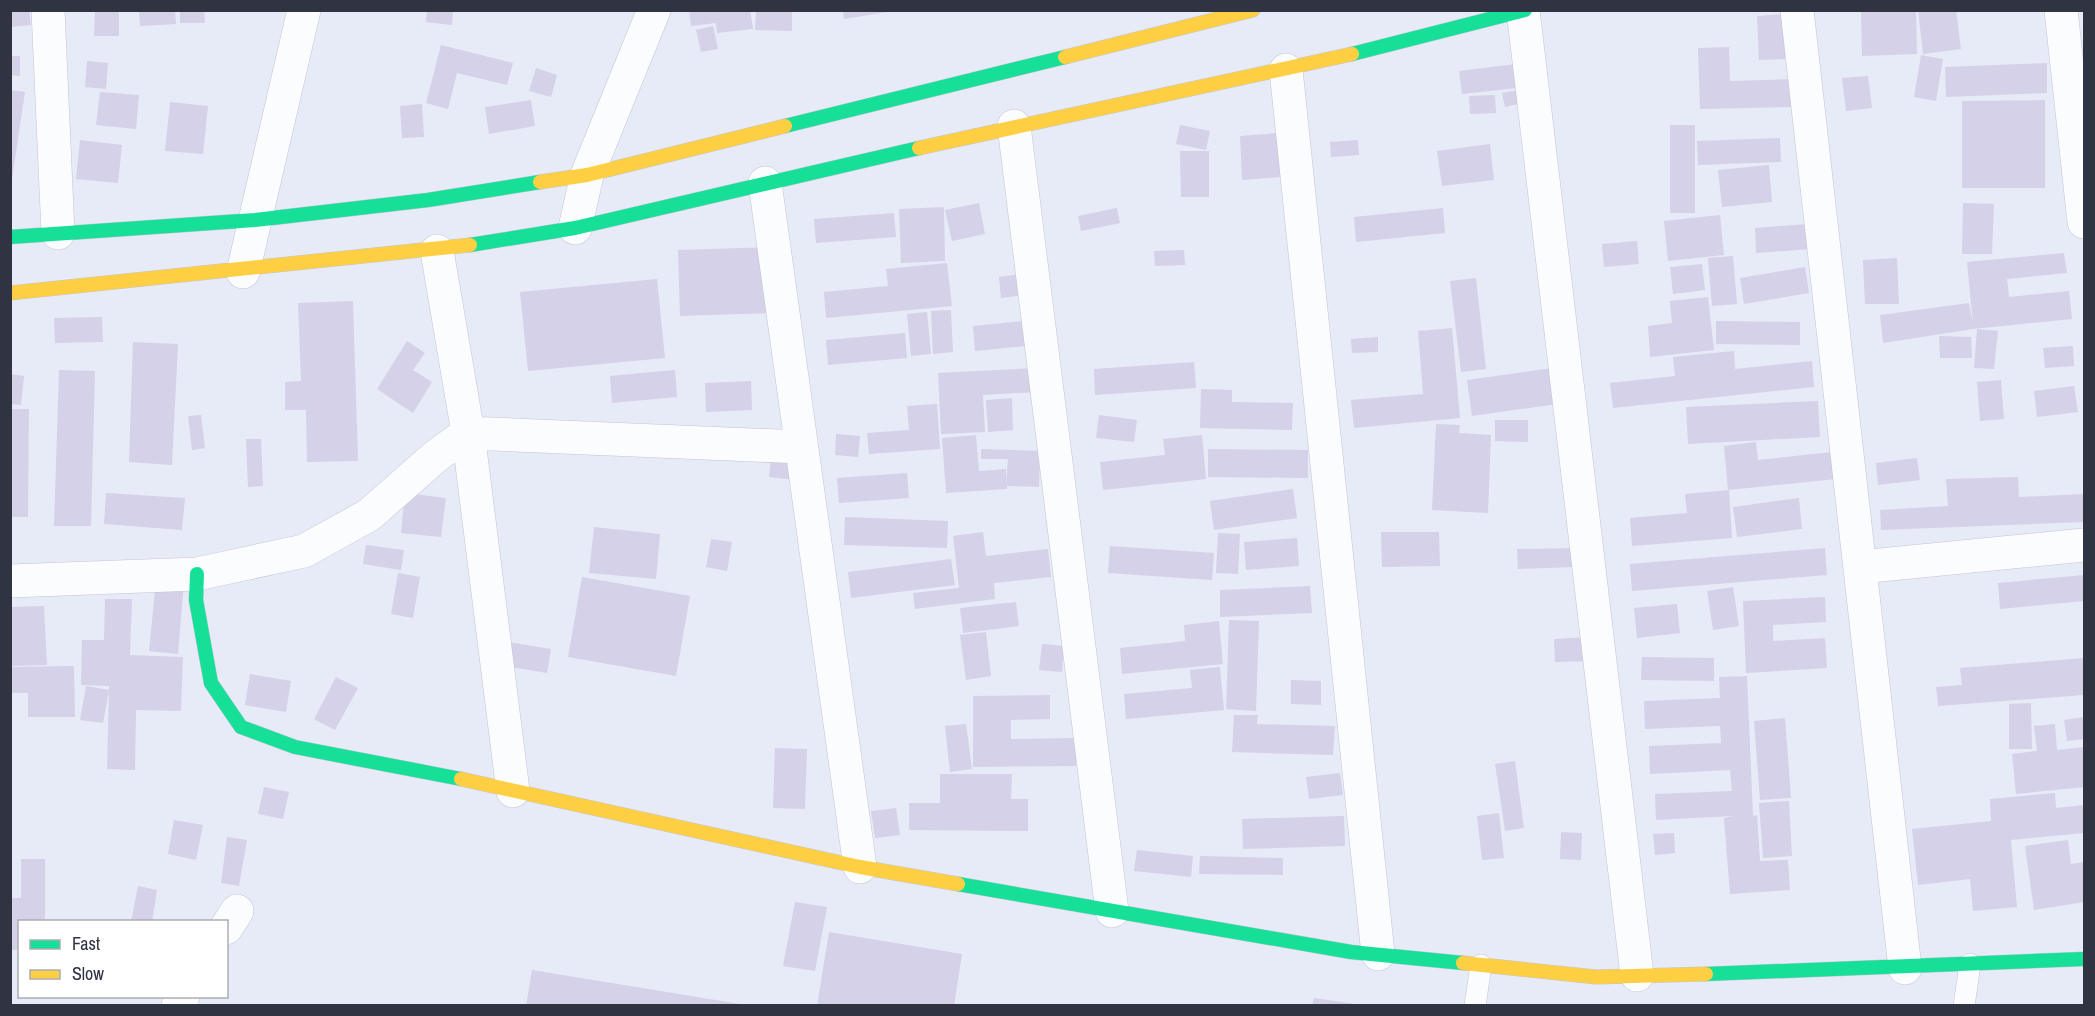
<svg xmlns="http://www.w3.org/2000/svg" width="2095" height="1016" font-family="'Archivo Narrow',sans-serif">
<rect width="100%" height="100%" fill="#e7eaf7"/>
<!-- building -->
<path fill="#d4d1e8" d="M10,10H29L31,25L10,27Z
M95,10H119V36H94Z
M139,10H175L176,24L140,26Z
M180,10H204L205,23H180Z
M427,10H453L452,25L426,22Z
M689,10H750L753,29L717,33L716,23L691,26Z
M756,10H792V31L755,30Z
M843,10H887V12L844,19Z
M1861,10H1916L1917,54L1862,56Z
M1918,10H1956L1961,49L1923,54Z
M1785,14L1786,59L1759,60L1757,16Z
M713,26L718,49L701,52L696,30Z
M441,45L513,63L507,85L457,73L448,109L426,103Z
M1729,47L1730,81L1793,79L1794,107L1700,109L1698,48Z
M1921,55L1943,59L1936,101L1914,97Z
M10,56H20V76L10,75Z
M87,61L108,63L106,89L85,87Z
M1532,62L1535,86L1462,94L1459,71Z
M2047,63V93L1946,97L1945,67Z
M536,68L557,75L551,97L529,91Z
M1868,76L1872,108L1846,111L1842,78Z
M1528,88L1531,101L1505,107L1502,93Z
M10,90L25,92L12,179H10Z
M100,92L139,95L136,129L96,125Z
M1495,95L1496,113L1470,114L1469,96Z
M531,100L535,126L489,134L485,107Z
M2045,100V188H1962V101Z
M170,102L208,106L203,154L165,151Z
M422,104L424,137L402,138L400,106Z
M1180,125L1210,131L1206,150L1176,144Z
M1670,125H1695V213H1670Z
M1278,133L1281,177L1242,180L1240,136Z
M1780,138L1781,162L1698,165L1697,141Z
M80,140L122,145L118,183L76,179Z
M1358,140L1359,155L1331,157L1330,142Z
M1490,144L1494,180L1442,186L1437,151Z
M1180,151H1209V197H1181Z
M1769,165L1772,202L1722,207L1718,170Z
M979,203L985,234L952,241L945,210Z
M1963,203L1994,204L1992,254H1962Z
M944,207L945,261L901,263L899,209Z
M1117,208L1120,223L1081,231L1078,216Z
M1443,208L1445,233L1356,242L1354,217Z
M894,213L896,237L816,243L814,219Z
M1720,215L1724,255L1668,261L1664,221Z
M1808,224L1811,249L1756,253L1755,228Z
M1637,241L1639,264L1604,267L1602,244Z
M772,247L774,313L680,316L678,250Z
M1184,250L1185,265L1155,266L1154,251Z
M2064,253L2067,273L2007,279L2009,297L2069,291L2072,319L1973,329L1883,343L1880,315L1969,303L1973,324L1967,262Z
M1733,256L1737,304L1712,306L1708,258Z
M1897,258L1899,304H1865L1863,260Z
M947,263L952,306L826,318L824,292L888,286L886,269Z
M1702,264L1705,290L1673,294L1670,267Z
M1805,267L1809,293L1744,304L1740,278Z
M1027,273L1030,294L1001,298L999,277Z
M1476,278L1486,369L1461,372L1450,281Z
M657,279L665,358L528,371L520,292Z
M1708,297L1714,350L1650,357L1648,326L1672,323L1670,301Z
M353,301L358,461L307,462L306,410H285V382L301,381L298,303Z
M951,310L953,352L933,354L931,311Z
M927,312L931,354L911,356L907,314Z
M102,317L103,342L55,343L54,318Z
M1033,320L1035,345L975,351L973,326Z
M1716,321L1800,322V345L1716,344Z
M1452,328L1460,418L1354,428L1351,400L1423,394L1418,331Z
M1977,329L1998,331L1994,369L1974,368Z
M905,333L907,358L828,365L826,340Z
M1939,336L1971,337L1972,358H1940Z
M1378,337V352L1352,353L1351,339Z
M407,341L425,353L413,370L432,382L413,413L377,389Z
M133,342L178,344L172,465L129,462Z
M2073,346L2074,366L2045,368L2043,348Z
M1734,351L1735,369L1812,361L1814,387L1613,408L1610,383L1675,376L1673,357Z
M1194,362L1196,388L1095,395L1094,369Z
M1559,367L1564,403L1472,416L1467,380Z
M1037,368L1038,392L983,395L985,432L941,434L938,373Z
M59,370L95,371L91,526H54Z
M675,370L677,397L612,403L610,376Z
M10,374L24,376L21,405L10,404Z
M2001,380L2004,419L1980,421L1977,382Z
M751,381L752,410L706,412L705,383Z
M2074,386L2078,412L2037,417L2034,391Z
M1201,389L1232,390V402L1293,403L1292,430L1200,428Z
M1012,398L1013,430L988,432L986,400Z
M1818,401L1820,437L1688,444L1686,407Z
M937,404L940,449L869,454L867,433L909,430L907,406Z
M10,409H29L28,517H10Z
M201,415L205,448L192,450L188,416Z
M1099,415L1137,420L1134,442L1096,438Z
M1495,420H1528V442L1495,441Z
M1436,424L1460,425L1459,433L1491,435L1488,513L1432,510Z
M836,434L860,436L858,457L835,455Z
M976,435L979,471L1006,469V483L1008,459H981V449L1040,451L1039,487L1007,486V489L946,493L942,438Z
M1202,435L1206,479L1103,490L1100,462L1165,455L1163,439Z
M246,439H261L263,486L248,487Z
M1756,442L1758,460L1833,452L1836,479L1728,490L1724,446Z
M772,449L797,452L794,480L769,477Z
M1208,449L1308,450V478L1208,477Z
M1917,458L1920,480L1878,485L1876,463Z
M907,473L909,498L839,503L837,478Z
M2018,477L2019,497L2084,494V522L1881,530L1880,510L1948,506L1946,479Z
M1293,489L1297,518L1214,530L1210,501Z
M1729,490L1732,538L1632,546L1630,518L1687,513L1685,494Z
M106,493L185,498L182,530L104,524Z
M405,493L446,498L441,537L401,533Z
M1799,498L1802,529L1737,537L1733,507Z
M845,517L948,521L947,548L844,545Z
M594,527L660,534L656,579L589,573Z
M983,532L986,556L1048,549L1051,577L994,583L995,599L915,609L913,593L959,588L953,536Z
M1381,532H1439L1440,566L1382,567Z
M1218,533L1240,534L1238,574L1216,573Z
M1297,538L1299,566L1246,570L1244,542Z
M711,539L732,542L727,571L706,567Z
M366,545L404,550L401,570L363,564Z
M1110,546L1214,553L1212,580L1108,573Z
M1574,548L1575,567L1518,569L1517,549Z
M1825,548L1827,575L1632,591L1630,564Z
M951,559L955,585L851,598L848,572Z
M398,573L420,577L413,618L391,614Z
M2084,575V601L2000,609L1998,583Z
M582,577L690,596L676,676L568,657Z
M156,580L184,582L178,654L149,651Z
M1310,586L1312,613L1220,617V590Z
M1733,587L1739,626L1713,630L1707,591Z
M1825,597L1826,622L1773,625V641L1825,638L1827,668L1746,673L1743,601Z
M105,599H132L130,655L183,657L181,711L136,710L135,770L107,769L109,691L103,723L80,720L86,686L109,690V686L81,685L82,640H104Z
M1016,602L1019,626L963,633L960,608Z
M1677,604L1680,633L1637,638L1634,608Z
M44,606L47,665L10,666V607Z
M1229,620L1259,621L1256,711L1226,709Z
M1219,621L1223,664L1122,674L1120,648L1185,641L1184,625Z
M986,632L991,676L966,680L960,635Z
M1588,637L1589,661L1555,662L1554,639Z
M495,640L551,649L547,673L492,664Z
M1042,644L1064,646L1062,672L1039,670Z
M1642,657L1714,658V681L1641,680Z
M2084,658V695L1938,706L1936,687L1962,685L1960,668Z
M74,666L75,717H28V693H10V667Z
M1220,667L1224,710L1126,719L1124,694L1192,688L1190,670Z
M250,674L291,681L286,712L245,705Z
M1747,676L1753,816L1757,815L1760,861L1788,860L1790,890L1730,894L1724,818L1733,816L1656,820L1655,794L1732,791L1730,770L1650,774L1649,746L1721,743L1720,726L1645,729L1644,701L1720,698L1719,677Z
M336,677L358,688L335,730L314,719Z
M1291,680L1321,681V705L1291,704Z
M1050,695V719L1011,720V739L1076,738V766L973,767V696Z
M2031,703L2032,749H2009V704Z
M1234,715H1258L1257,724L1335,726L1333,755L1232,752Z
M2084,717V739L2067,741L2064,720Z
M1785,718L1791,798L1760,800L1754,721Z
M966,724L972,769L950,772L945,726Z
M2055,724L2057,750L2084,747V787L2016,794L2012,754L2037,751L2034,726Z
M775,748L807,749L805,809L773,808Z
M1515,761L1524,828L1505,831L1495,764Z
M1340,773L1343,795L1309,799L1306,777Z
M940,774H1012L1011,799H1028V831L909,830V803H940Z
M264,787L289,792L283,819L258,814Z
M2055,793L2056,808L2084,805V833L2011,840L2017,907L1973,911L1970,879L1918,885L1912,829L1991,821L1990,799Z
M1789,801L1792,856L1763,858L1759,803Z
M896,808L900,835L875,838L871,811Z
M1499,813L1504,858L1482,860L1477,816Z
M1344,816L1345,846L1243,849L1242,819Z
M174,820L203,825L196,860L168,854Z
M1561,832L1582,833L1581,860L1560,859Z
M1674,833L1675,853L1655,855L1653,834Z
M227,837L247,840L239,886L221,883Z
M2068,840L2071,864L2084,862V902L2034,910L2025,846Z
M1137,850L1193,856L1191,877L1134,871Z
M1200,856L1283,858V875L1199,874Z
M21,859H45V922H20V950H10V898H21Z
M138,886L157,890L152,922H131Z
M795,902L827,907L815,971L783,966Z
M829,932L962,954L954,1006H817Z
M532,970L740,1004V1006H526Z
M1314,998L1355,1004V1006H1312Z"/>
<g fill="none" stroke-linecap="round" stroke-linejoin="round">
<!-- lane casing -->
<g stroke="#c2c5d2" stroke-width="22">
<path id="lane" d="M1475,1006L1481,965
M1964,1006L1970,964"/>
</g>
<!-- street casing -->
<g stroke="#c2c5d2" stroke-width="34">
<path id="street" d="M48,10L58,233
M1523,10L1637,975
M1797,10L1905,968
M2061,10L2084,222
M1286,70L1378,954
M1014,126L1112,911
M765,183L860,867
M575,228L587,175L654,10
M437,251L468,433L513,791
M243,272L304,10
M1860,567L2084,545
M10,581L197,574L304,551L369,515L436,456L468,433L801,447
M226,928L237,911
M178,1006L183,996"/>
</g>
<!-- fast casing -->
<g stroke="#c2c5d2" stroke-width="15">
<path id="fast" d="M1352,54L1525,10
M785,126L1065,57
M10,237L255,220L428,200L540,182
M470,245L575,228L919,148
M197,574L196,600L211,683L241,727L295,747L461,779
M958,884L1351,952L1463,963
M1706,974L2084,959"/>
</g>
<!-- slow casing -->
<g stroke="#c2c5d2" stroke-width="15">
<path id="slow" d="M1065,57L1253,10
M919,148L1352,54
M540,182L587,175L785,126
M10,293L470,245
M461,779L860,867L958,884
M1463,963L1596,977L1706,974"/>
</g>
<!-- lane -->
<use href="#lane" stroke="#fbfcfe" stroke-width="21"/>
<!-- street -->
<use href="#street" stroke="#fbfcfe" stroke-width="33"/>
<!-- fast -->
<use href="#fast" stroke="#16e098" stroke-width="14"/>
<!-- slow -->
<use href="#slow" stroke="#ffcf43" stroke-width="14"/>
</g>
<!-- border -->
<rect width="2095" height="1016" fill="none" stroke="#303342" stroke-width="24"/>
<!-- legend -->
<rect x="18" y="920" width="210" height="78" fill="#ffffff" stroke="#acadb3" stroke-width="1.5"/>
<rect x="30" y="940" width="30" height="9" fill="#16e098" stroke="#acadb3" stroke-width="1.5"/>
<text x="72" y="950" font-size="18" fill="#303342">Fast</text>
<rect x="30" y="970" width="30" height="9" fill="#ffcf43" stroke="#acadb3" stroke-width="1.5"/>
<text x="72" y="980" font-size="18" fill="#303342">Slow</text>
</svg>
